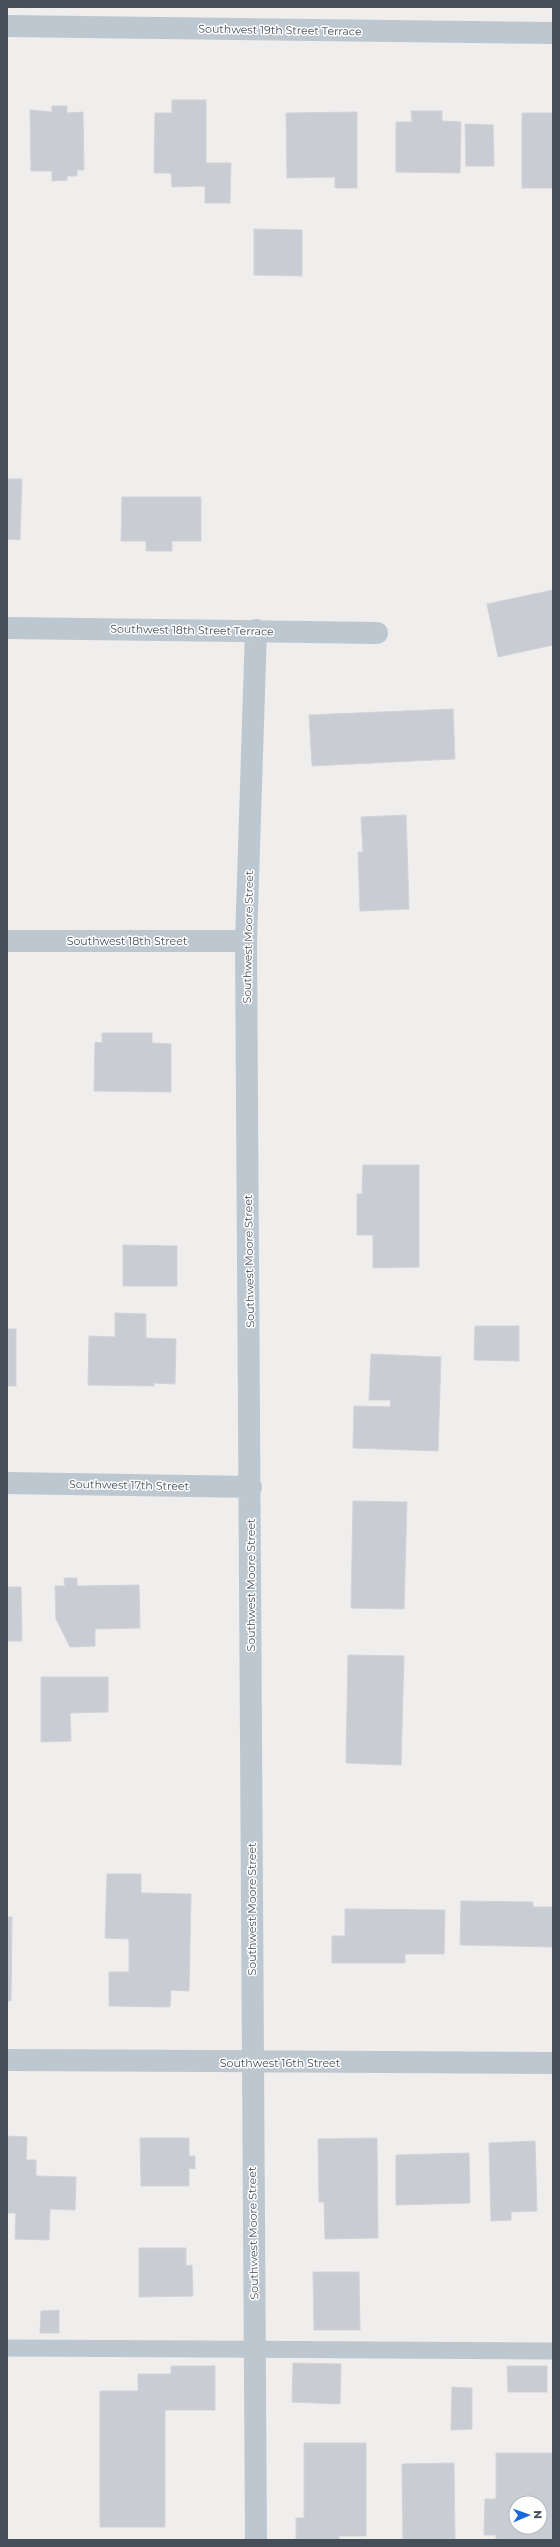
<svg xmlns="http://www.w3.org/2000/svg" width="560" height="2547" font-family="Montserrat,sans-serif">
<rect width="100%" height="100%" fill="#f0eded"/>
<!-- building -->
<path fill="#c9ccd2" stroke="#d1d3d9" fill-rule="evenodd" d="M172,100H206V163H231L230,203H205V186L172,187L171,173H154L155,113H172Z
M52,106H67V113L83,112L84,170H77V176H67V180L52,181V171H31L30,110L52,112Z
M411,111H442V121L461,122L460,173L396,172V122H412Z
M357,112V188H335V177L287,178L286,113Z
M522,113H553V188H522Z
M465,124L493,125L494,166H466Z
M254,229L302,230V276L254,275Z
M7,479H22L20,540L7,539Z
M122,497H201V541H172V551H146V541H121Z
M553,590V645L498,657L487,604Z
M453,709L455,759L312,766L309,715Z
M406,815L409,909L360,911L358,852H363L361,817Z
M102,1033H152V1043L171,1044V1092L94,1091L95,1042L102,1043Z
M363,1165H419V1267L373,1268V1235H357V1194H362Z
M123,1245L177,1246V1286H123Z
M115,1313L146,1314V1338L176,1339L175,1384L154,1383V1386L88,1385L89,1336L115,1337Z
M475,1326H519V1361L474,1360Z
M7,1329H16V1386H7Z
M371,1354L441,1357L438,1451L353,1448L354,1406L390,1407L391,1400H369Z
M353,1501L407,1502L404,1609L351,1608Z
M64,1578H77V1586L139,1585L140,1628L95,1629V1646L70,1647L56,1619L55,1586H65Z
M7,1587H21L22,1641H7Z
M348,1655L404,1656L401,1765L346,1763Z
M41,1677H108V1712L70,1713L71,1741L41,1742Z
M107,1874H141V1893L191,1894L189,1991L171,1990L170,2007L109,2006V1972H129V1939L105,1938Z
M461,1901L533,1902V1907H553V1947L460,1945Z
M345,1909L445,1910L444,1954H405V1963H332V1936H345Z
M7,1917H12L11,2001H7Z
M7,2136L27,2137L26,2160H36V2176L76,2177L75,2210L50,2209L49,2240L15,2239L16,2213H7Z
M140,2138H189V2156H195V2169L189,2168V2186H141Z
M377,2138L378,2238L325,2239L324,2202H319L318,2139Z
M535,2141L537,2211L511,2212V2220L491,2221L489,2143Z
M469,2153L470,2203L396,2205V2155Z
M139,2248H186V2266L192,2265L193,2296L139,2297Z
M313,2272H359L360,2330H314Z
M59,2310V2333H40L41,2311Z
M293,2363L341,2364L340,2404L292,2402Z
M171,2366H215V2410H165V2527H100V2391H138V2374H171Z
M507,2366H547V2392H508Z
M452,2387L472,2388V2429L451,2430Z
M304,2443H366V2536H339V2540H296V2518H304Z
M496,2453H552L553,2540H496V2535H484L485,2499H496ZM516,2503H540V2527H516Z
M454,2463L455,2540H403L402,2464Z"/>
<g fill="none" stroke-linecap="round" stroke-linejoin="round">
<!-- lane -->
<path stroke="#bdc7d0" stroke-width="17" d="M7,2348L553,2351"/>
<!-- street -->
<path stroke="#bdc7d0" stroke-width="22" d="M7,26L553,33
M7,628L377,633
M256,630L246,941L256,2540
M7,941H246
M7,1483L251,1487
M7,2060L553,2063"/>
</g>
<g text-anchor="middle" stroke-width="3" stroke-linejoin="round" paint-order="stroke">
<!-- street labels -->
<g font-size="11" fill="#454f5a" stroke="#fff">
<text transform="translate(280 30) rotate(1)" y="4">Southwest 19th Street Terrace</text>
<text transform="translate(192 630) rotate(1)" y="4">Southwest 18th Street Terrace</text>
<text transform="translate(248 937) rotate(-89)" y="4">Southwest Moore Street</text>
<text x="127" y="945">Southwest 18th Street</text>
<text transform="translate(249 1261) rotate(-91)" y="4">Southwest Moore Street</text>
<text transform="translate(129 1485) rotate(1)" y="4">Southwest 17th Street</text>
<text transform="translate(251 1585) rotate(-90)" y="4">Southwest Moore Street</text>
<text transform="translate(252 1909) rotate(-90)" y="4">Southwest Moore Street</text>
<text x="280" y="2067">Southwest 16th Street</text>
<text transform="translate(253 2233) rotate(-91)" y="4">Southwest Moore Street</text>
</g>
</g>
<!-- border -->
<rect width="560" height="2547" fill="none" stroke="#454f5a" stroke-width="16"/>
<!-- north arrow -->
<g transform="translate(528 2515) rotate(88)"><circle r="19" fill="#ffffff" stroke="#b5b9bd"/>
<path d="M0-3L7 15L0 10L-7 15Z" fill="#1768e0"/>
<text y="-6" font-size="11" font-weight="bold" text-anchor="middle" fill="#454f5a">N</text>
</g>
</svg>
